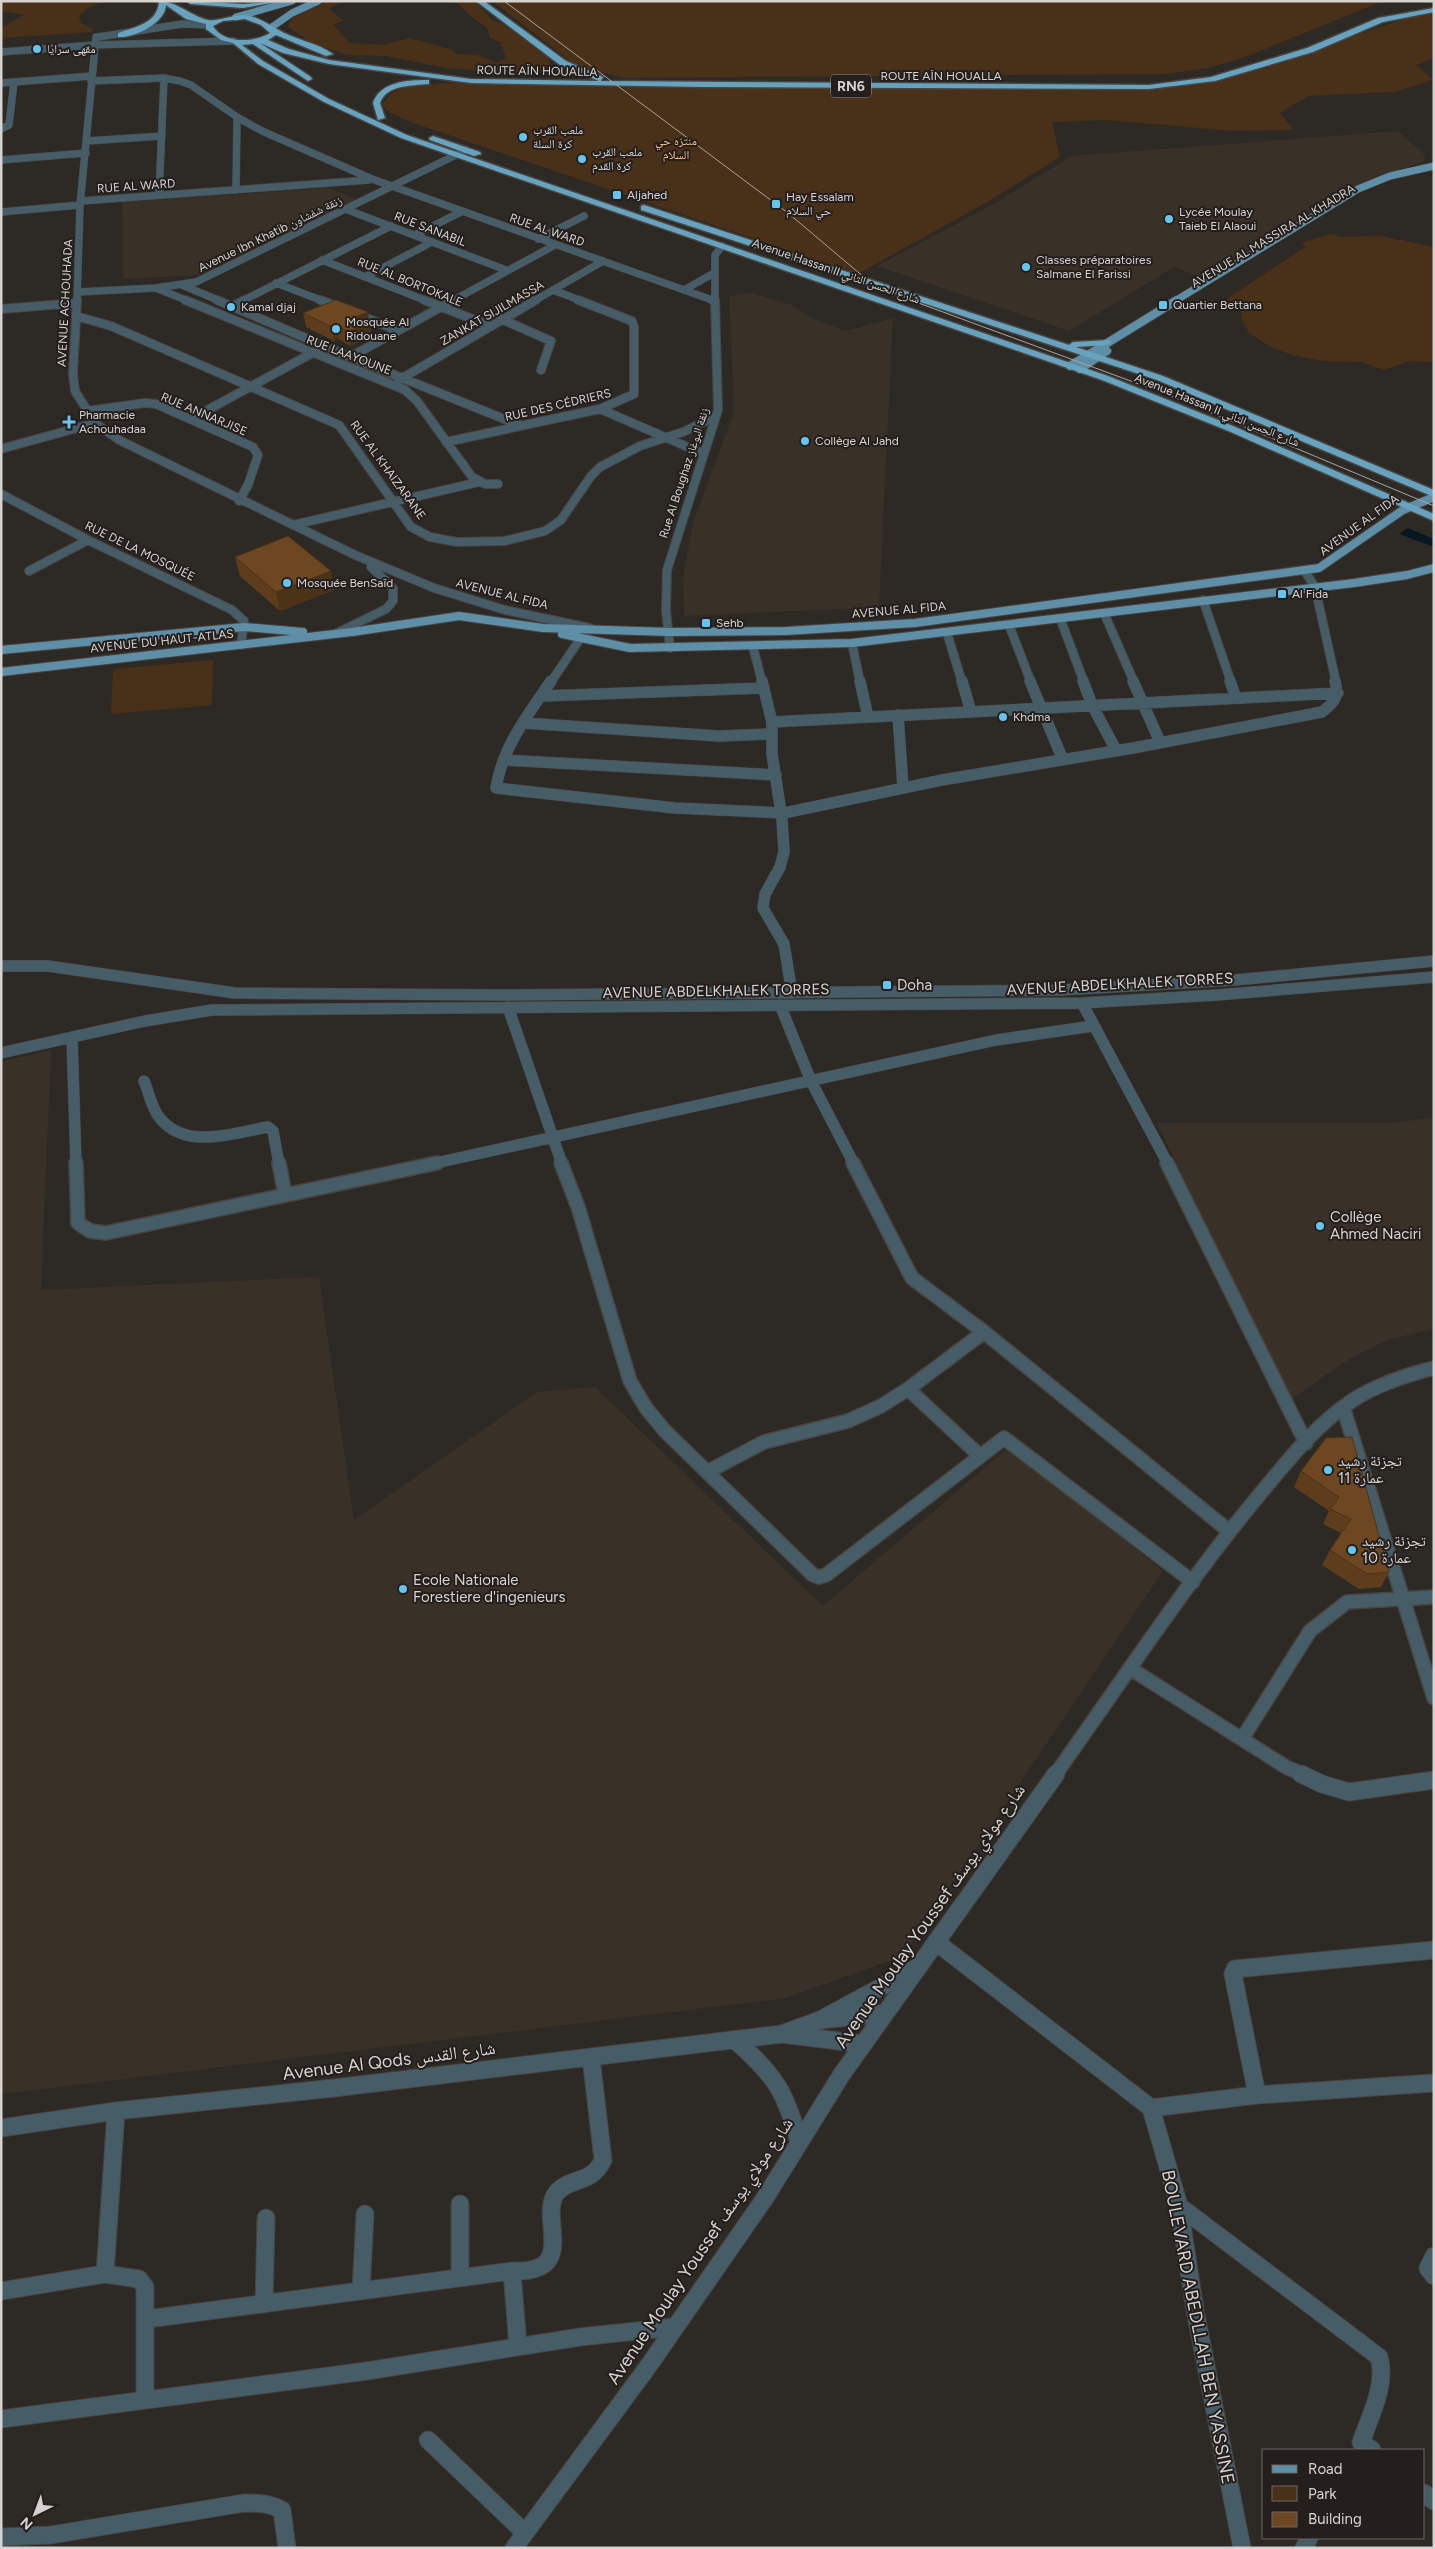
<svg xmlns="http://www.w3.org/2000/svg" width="1435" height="2549" font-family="Figtree,'Noto Naskh Arabic',sans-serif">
<rect width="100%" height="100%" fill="#2d2925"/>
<!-- built -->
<path fill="#393028" d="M1398,131L1425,155L1424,161L1342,191L1203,278L1174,267L1069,331L877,266L997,202L1071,156Z
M329,188L358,200L204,275L123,279L122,202Z
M751,293L792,305L813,319L845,331L893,318L879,607L684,616L683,576L693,523L734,412L729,296Z
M51,1050L41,1290L319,1277L354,1520L537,1392L595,1387L823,1606L1009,1447L1163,1571L903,1956L786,1998L1,2094V1062Z
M1434,1117V1329L1390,1339L1351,1358L1290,1400L1157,1123H1394Z"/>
<!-- green -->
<path fill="#493018" d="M1,1H102L85,10L79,17L81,23L93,29L92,32L1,38V28L24,15L1,11Z
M324,1L341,2L329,9L344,21L333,24L349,43L383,45L409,38L451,49L456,54L478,55L498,63L506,58L501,43L490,38L487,28L468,14L459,4L446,1H475L492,20L507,25L548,55L551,65L538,72L522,74L446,68L385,56L347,55L312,43L288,27L292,18Z
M492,1H1383L1243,58L1209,68L1165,74L625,78L583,68L569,60Z
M1434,13V58L1416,65L1433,80L1395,92L1308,96L1280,113L1294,130L1233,131L1106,120L1052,122L1060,157L989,201L858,274L416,124L389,112L381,105L391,94L404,87L457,82L575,86L703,87L1179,84L1240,74L1413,16Z
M1331,234L1341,237L1381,236L1434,247V362L1410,361L1383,370L1362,362L1323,361L1292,355L1271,347L1249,333L1241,318L1242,306L1226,303L1228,298L1305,247L1302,242Z
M213,660L212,705L111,714L113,669Z"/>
<!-- water -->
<path fill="#051720" d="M1408,528L1434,539V547L1399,534Z"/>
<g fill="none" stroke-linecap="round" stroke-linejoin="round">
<!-- minor-far4 casing -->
<g stroke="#484440" stroke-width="8">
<path id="minor-far4" d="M98,37L182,24L209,25
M1,52L94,45L233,41
M91,81L164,78L180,81L191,85L237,117L262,131L372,179L715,301
M1,83L92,76
M1,129L9,125L14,82
M87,141L162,136
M1,160L86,153
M236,190L237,117
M159,195L164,78
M81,201L369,180
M345,209L506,270
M1,212L80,205
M415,235L461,212
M538,239L584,216
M322,260L427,301
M365,277L432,242
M276,283L323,301
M182,285L220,301
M156,288L188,301
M553,290L582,301
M684,290L714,273
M78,292L156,288L196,282L466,150
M77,301L80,205L96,37
M242,301L391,226
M452,301L555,245
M534,301L603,261
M715,301V255L722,246"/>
</g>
<!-- minor-far3 casing -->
<g stroke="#484440" stroke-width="10">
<path id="minor-far3" d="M77,300L73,374L75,391L95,423L119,440L355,555L434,588L505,610L590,628
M185,300L405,390L417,401L472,477L485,484H498
M217,300L350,357L519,425
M320,300L397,330
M424,300L490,326
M712,300L715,301
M231,307L245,300
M1,309L76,303
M76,316L111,326L339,425L411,527L430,537L457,542L504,541L545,531L561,520L591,476L600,467L640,446L683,432L716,416
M501,319L551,341L541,370
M350,357L454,300
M399,380L536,300
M600,409L704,454
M87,411L145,403L156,404L253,447L258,455L248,485L239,501
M191,419L316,351
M446,442L600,409L634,394V327L632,321L578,300
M1,449L95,423
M1,494L88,540L232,610L244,621L241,645
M293,525L479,482
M1304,570L1315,587L1336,682
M29,571L88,540
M1203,600L1231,682
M1104,613L1134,682
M1060,618L1084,682
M1009,625L1031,682
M337,633L386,609L393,601V588L371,567
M947,633L962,682
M852,643L860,682
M753,647L762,682
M670,648L666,610L667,570L718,410L715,300
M551,682L580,639"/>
</g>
<!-- minor-far2 casing -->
<g stroke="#484440" stroke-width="12">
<path id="minor-far2" d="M551,681C529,713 502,748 496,788L675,808L784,813L942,780L1133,748L1322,712C1335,702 1339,697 1335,681
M762,681L772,722V754L782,819L784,852L780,867L765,894L763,908L784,944L792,993
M860,681L868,717
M962,681L971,712
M1030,681L1063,760
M1083,681L1092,705L1116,750
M1133,681L1160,742
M1230,681L1236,698
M542,696L764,688
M898,715L903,787
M772,722L1338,693
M523,723L719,736L771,734
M504,760L776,775
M1,966H48L235,993L502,995L1060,990L1235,980L1434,961
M1082,1003L1168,1164
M780,1005L811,1081L854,1164
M508,1007L562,1164
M72,1037L76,1164
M1,1053L145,1021L212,1010L1082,1003L1217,995L1434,977
M144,1081C149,1092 151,1107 159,1117C185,1151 233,1133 268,1127L273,1131L279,1164
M431,1164L996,1040L1093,1026"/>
</g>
<!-- minor-far1 casing -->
<g stroke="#484440" stroke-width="16">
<path id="minor-far1" d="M76,1163L78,1223L90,1231L106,1233L437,1163
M279,1163L285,1195
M561,1163L578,1207L630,1381L646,1408L665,1431L813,1575L819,1577L826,1575L1004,1438L1193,1582
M853,1163L912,1278L984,1332L1229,1531
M1167,1163L1306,1443
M908,1389L979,1455
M1343,1407L1434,1698
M709,1471L764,1442L848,1421L881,1406L908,1389L984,1332
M1131,1669L1286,1767L1304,1775
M1242,1739L1310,1631L1347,1602L1434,1597
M1055,1775C1122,1681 1186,1583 1260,1494C1288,1460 1317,1424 1353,1400C1378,1384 1406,1375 1434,1368"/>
</g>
<!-- minor casing -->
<g stroke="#484440" stroke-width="19">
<path id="minor" d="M1301,1774L1322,1784L1349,1792L1434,1780
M936,1942L1151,2108L1179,2206L1195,2310L1242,2548
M820,2020L918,1967
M782,2034L820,2020L885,2013
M735,2040C774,2074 786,2092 799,2142
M1257,2095L1233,1974L1235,1969L1434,1950
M1151,2108L1257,2095L1434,2083
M116,2111L105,2274L139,2279L145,2287V2400
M1,2128L116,2111L334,2088L782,2034L863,2044
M460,2204V2278
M1179,2206L1379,2357C1387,2384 1370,2417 1361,2442L1372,2450
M1434,2256L1428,2268L1434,2276
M512,2271C581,2274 537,2216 557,2192C572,2176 591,2185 603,2160L591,2058
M1,2291L105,2274
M361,2291L365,2214
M264,2304L266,2218
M147,2319L512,2271L518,2347
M1,2419L367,2371L580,2337L674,2327
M428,2440L525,2533
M1424,2493L1434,2501
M1,2537L51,2535L244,2503C257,2503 270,2503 282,2510L287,2548
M514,2548L647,2368L765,2198L842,2074L1056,1774
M1304,2548L1309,2538"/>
</g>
<!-- major-far1 casing -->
<g stroke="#484440" stroke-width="8">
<path id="major-far1" d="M236,17L292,1
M272,27L292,13L318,1
M1175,301L1358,189L1390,176L1434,166"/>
</g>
<!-- major casing -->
<g stroke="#484440" stroke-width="10">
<path id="major" d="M1070,366L1177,300
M1080,369L1107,351
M562,634L630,648L852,643L1354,583L1407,575L1434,568
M1,650L244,627L303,632
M1,672L352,632L459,616L543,628L670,632L786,631L915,623L1319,568L1403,510L1434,497"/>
</g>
<!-- highway casing -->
<g stroke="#484440" stroke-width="3">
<path id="highway" d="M159,1C177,1 190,16 208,20C215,22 235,14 246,15C258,17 266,23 277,29C294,40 317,42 333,54L326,56L276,35L268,40L289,49L329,60L471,79L599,81L560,65L476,1H484L566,61L603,77L601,81L1149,85L1211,77L1307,48L1378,18L1434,8V12L1383,22L1313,52L1215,81L1149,89L705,87L471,83L329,64L283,53L260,43L311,77L312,79L308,81L253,44L242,45L263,61L329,99L407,135L1108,376L1233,426L1434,514V521L1226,430L1102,380L401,138L324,102L258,64L233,43L221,40L206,29V24L186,19L166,5C165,23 135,38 118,37V33C136,27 158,23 159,1ZM245,19L261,25L270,33C254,43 223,44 213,26L223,21Z
M187,1L243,4L284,1L243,8L190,4Z
M426,80H429V84C412,86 387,84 380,103L385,118L378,120L373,103C380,82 407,80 426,80Z
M433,136L480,152L481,154L474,156L430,140L429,138Z
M644,205L1069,345L1073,342L1110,340L1112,342L1107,345L1076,347L1163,376L1434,490V497L1157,380L641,210V206Z"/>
</g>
<!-- minor-far4 -->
<use href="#minor-far4" stroke="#465d68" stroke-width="7"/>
<!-- minor-far3 -->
<use href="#minor-far3" stroke="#465d68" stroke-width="8"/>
<!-- minor-far2 -->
<use href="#minor-far2" stroke="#465d68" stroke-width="11"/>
<!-- minor-far1 -->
<use href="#minor-far1" stroke="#465d68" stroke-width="13"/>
<!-- minor -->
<use href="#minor" stroke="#465d68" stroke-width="17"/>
<!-- major-far1 -->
<use href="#major-far1" stroke="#5e8fa6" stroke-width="7"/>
<!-- major -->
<use href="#major" stroke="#5e8fa6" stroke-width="8"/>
<!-- highway -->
<use href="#highway" fill="#67a3be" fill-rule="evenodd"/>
<!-- tram -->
<path stroke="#a8a4a2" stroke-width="1" d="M504,1L788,213L865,278L913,301L1166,394L1434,506"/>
</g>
<!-- wall -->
<path fill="#5e3d1c" d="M303,313L370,326L371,336L350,346L339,339L334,341L306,327Z
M235,557L334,590L280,611L240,576Z
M1326,1438L1389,1572L1381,1587L1359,1589L1322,1565L1330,1550L1341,1533L1323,1524L1329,1511L1294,1487L1301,1471Z"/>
<!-- shaded-wall -->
<path fill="#4c3217" d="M368,312L371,336L350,346L348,332L356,317Z
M336,325L339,339L334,341L332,327Z
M331,571L334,590L280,611L276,592Z"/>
<!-- building -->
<path fill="#6d4721" stroke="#4c3217" d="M336,300L368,312L356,317L369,323L348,332L336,325L332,327L303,313Z
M288,536L331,571L276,592L235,557Z
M1352,1437L1389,1572L1367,1574L1330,1550L1351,1519L1330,1509L1339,1497L1301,1471L1326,1438Z"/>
<!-- markers -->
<g fill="#65c5ee" stroke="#241f1c" stroke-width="2">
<circle cx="37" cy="49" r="5"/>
<circle cx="523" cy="137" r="5"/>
<circle cx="582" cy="159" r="5"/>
<rect x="612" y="190" width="10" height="10" rx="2.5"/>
<rect x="771" y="199" width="10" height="10" rx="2.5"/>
<circle cx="1169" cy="219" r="5"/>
<circle cx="1026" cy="267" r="5"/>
<rect x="1158" y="300" width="10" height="10" rx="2.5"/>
<circle cx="231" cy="307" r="5"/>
<circle cx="336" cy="329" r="5"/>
<path d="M66.5 414.5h5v5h5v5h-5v5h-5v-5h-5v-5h5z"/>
<circle cx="805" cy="441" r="5"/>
<circle cx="287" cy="583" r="5"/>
<rect x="1277" y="589" width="10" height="10" rx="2.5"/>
<rect x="701" y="618" width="10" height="10" rx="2.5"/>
<circle cx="1003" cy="717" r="5"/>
<rect x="882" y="980" width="10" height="10" rx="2.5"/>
<circle cx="1320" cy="1226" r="5"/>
<circle cx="1328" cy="1470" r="5"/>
<circle cx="1352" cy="1550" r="5"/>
<circle cx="403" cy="1589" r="5"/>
</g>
<g text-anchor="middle" stroke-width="4" stroke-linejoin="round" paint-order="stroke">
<!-- far-poi labels -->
<g font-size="12" fill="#d5d2d0" stroke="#241f1c" text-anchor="start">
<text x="47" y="53">مقهى سرايا</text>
<text x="533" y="134">ملعب القرب<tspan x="533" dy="14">كرة السلة</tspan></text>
<text x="592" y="156">ملعب القرب<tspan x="592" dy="14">كرة القدم</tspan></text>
<text x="627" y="199">Aljahed</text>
<text x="786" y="201">Hay Essalam<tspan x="786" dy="14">حي السلام</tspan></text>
<text x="1179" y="216">Lycée Moulay<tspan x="1179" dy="14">Taieb El Alaoui</tspan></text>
<text x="1036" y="264">Classes préparatoires<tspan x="1036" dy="14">Salmane El Farissi</tspan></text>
<text x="1173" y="309">Quartier Bettana</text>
<text x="241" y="311">Kamal djaj</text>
<text x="346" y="326">Mosquée Al<tspan x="346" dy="14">Ridouane</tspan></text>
<text x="79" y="419">Pharmacie<tspan x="79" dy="14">Achouhadaa</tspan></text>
<text x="815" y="445">Collège Al Jahd</text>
<text x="297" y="587">Mosquée BenSaïd</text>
<text x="1292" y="598">Al Fida</text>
<text x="716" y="627">Sehb</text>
<text x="1013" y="721">Khdma</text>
</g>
<!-- far-street labels -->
<g font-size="12" fill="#d5d2d0" stroke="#241f1c">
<text transform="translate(537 71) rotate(1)" y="4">ROUTE AÏN HOUALLA</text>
<text x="941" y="80">ROUTE AÏN HOUALLA</text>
<text transform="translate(136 186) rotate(-4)" y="4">RUE AL WARD</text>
<text transform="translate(430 229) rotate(21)" y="4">RUE SANABIL</text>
<text transform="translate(547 230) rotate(19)" y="4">RUE AL WARD</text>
<text transform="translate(270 234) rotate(-26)" y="4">Avenue Ibn Khatib زنقة شفشاون</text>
<text transform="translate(1273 236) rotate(-31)" y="4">AVENUE AL MASSIRA AL KHADRA</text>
<text transform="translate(836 271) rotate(19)" y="4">Avenue Hassan II شارع الحسن الثاني</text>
<text transform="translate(410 282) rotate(22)" y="4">RUE AL BORTOKALE</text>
<text transform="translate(65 303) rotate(-87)" y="4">AVENUE ACHOUHADA</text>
<text transform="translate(492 313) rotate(-30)" y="4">ZANKAT SIJILMASSA</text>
<text transform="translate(349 355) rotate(21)" y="4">RUE LAAYOUNE</text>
<text transform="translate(558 405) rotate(-13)" y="4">RUE DES CÉDRIERS</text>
<text transform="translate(1217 410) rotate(22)" y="4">Avenue Hassan II شارع الحسن الثاني</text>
<text transform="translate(204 414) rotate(23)" y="4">RUE ANNARJISE</text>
<text transform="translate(388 470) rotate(54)" y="4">RUE AL KHAIZARANE</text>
<text transform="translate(684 473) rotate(-72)" y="4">Rue Al Boughaz زنقة البوغاز</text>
<text transform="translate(1359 525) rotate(-36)" y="4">AVENUE AL FIDA</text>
<text transform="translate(140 551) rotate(26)" y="4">RUE DE LA MOSQUÉE</text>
<text transform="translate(502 594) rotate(14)" y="4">AVENUE AL FIDA</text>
<text transform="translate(899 610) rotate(-5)" y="4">AVENUE AL FIDA</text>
<text transform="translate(162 641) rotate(-6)" y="4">AVENUE DU HAUT-ATLAS</text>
</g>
<!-- far-park labels -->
<g font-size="12" fill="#fcbd82" stroke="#241f1c">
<text x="676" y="145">منتزه حي<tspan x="676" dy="14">السلام</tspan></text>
</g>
<!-- shield labels -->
<rect fill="#241f1c" stroke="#a09c9a" stroke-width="1" x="831" y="74.5" width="40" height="23" rx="4"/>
<g font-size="14" font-weight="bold" fill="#d5d2d0">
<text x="851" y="91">RN6</text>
</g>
<!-- street labels -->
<g font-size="15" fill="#d5d2d0" stroke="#241f1c">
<text transform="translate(1120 984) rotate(-3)" y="5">AVENUE ABDELKHALEK TORRES</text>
<text transform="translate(716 991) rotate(-1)" y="5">AVENUE ABDELKHALEK TORRES</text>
</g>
<!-- poi labels -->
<g font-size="15" fill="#d5d2d0" stroke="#241f1c" text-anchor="start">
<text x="897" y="990">Doha</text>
<text x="1330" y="1222">Collège<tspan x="1330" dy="17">Ahmed Naciri</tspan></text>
<text x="1338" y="1466">تجزئة رشيد<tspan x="1338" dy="17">عمارة 11</tspan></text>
<text x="1362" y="1546">تجزئة رشيد<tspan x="1362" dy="17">عمارة 10</tspan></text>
<text x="413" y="1585">Ecole Nationale<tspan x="413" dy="17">Forestiere d'ingenieurs</tspan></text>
</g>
<!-- near-street labels -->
<g font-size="18" fill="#d5d2d0" stroke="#241f1c">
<text transform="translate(930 1916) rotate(-55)" y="6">Avenue Moulay Youssef شارع مولاي يوسف</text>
<text transform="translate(389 2061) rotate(-7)" y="6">Avenue Al Qods شارع القدس</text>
<text transform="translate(700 2251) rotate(-56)" y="6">Avenue Moulay Youssef شارع مولاي يوسف</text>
<text transform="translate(1198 2327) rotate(79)" y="6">BOULEVARD ABEDLLAH BEN YASSINE</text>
</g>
</g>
<!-- border -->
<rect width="1435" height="2549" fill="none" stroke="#d5d2d0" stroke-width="5"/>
<!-- legend -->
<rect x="1262" y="2449" width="162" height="90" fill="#241f1c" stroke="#6b6764"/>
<rect x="1272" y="2465" width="25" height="8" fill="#5e8fa6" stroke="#6b6764"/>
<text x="1308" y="2474" font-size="15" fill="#d5d2d0">Road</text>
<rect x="1272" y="2486" width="25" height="15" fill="#493018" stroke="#6b6764"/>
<text x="1308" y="2499" font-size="15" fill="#d5d2d0">Park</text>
<rect x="1272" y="2512" width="25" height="15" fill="#6d4721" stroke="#6b6764"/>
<text x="1308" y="2524" font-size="15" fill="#d5d2d0">Building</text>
<!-- north arrow -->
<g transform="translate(35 2514) rotate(222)" stroke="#241f1c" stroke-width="4" paint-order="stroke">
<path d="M0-4L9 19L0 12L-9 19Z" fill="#d5d2d0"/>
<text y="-8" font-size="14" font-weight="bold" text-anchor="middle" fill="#d5d2d0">N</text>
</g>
</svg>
